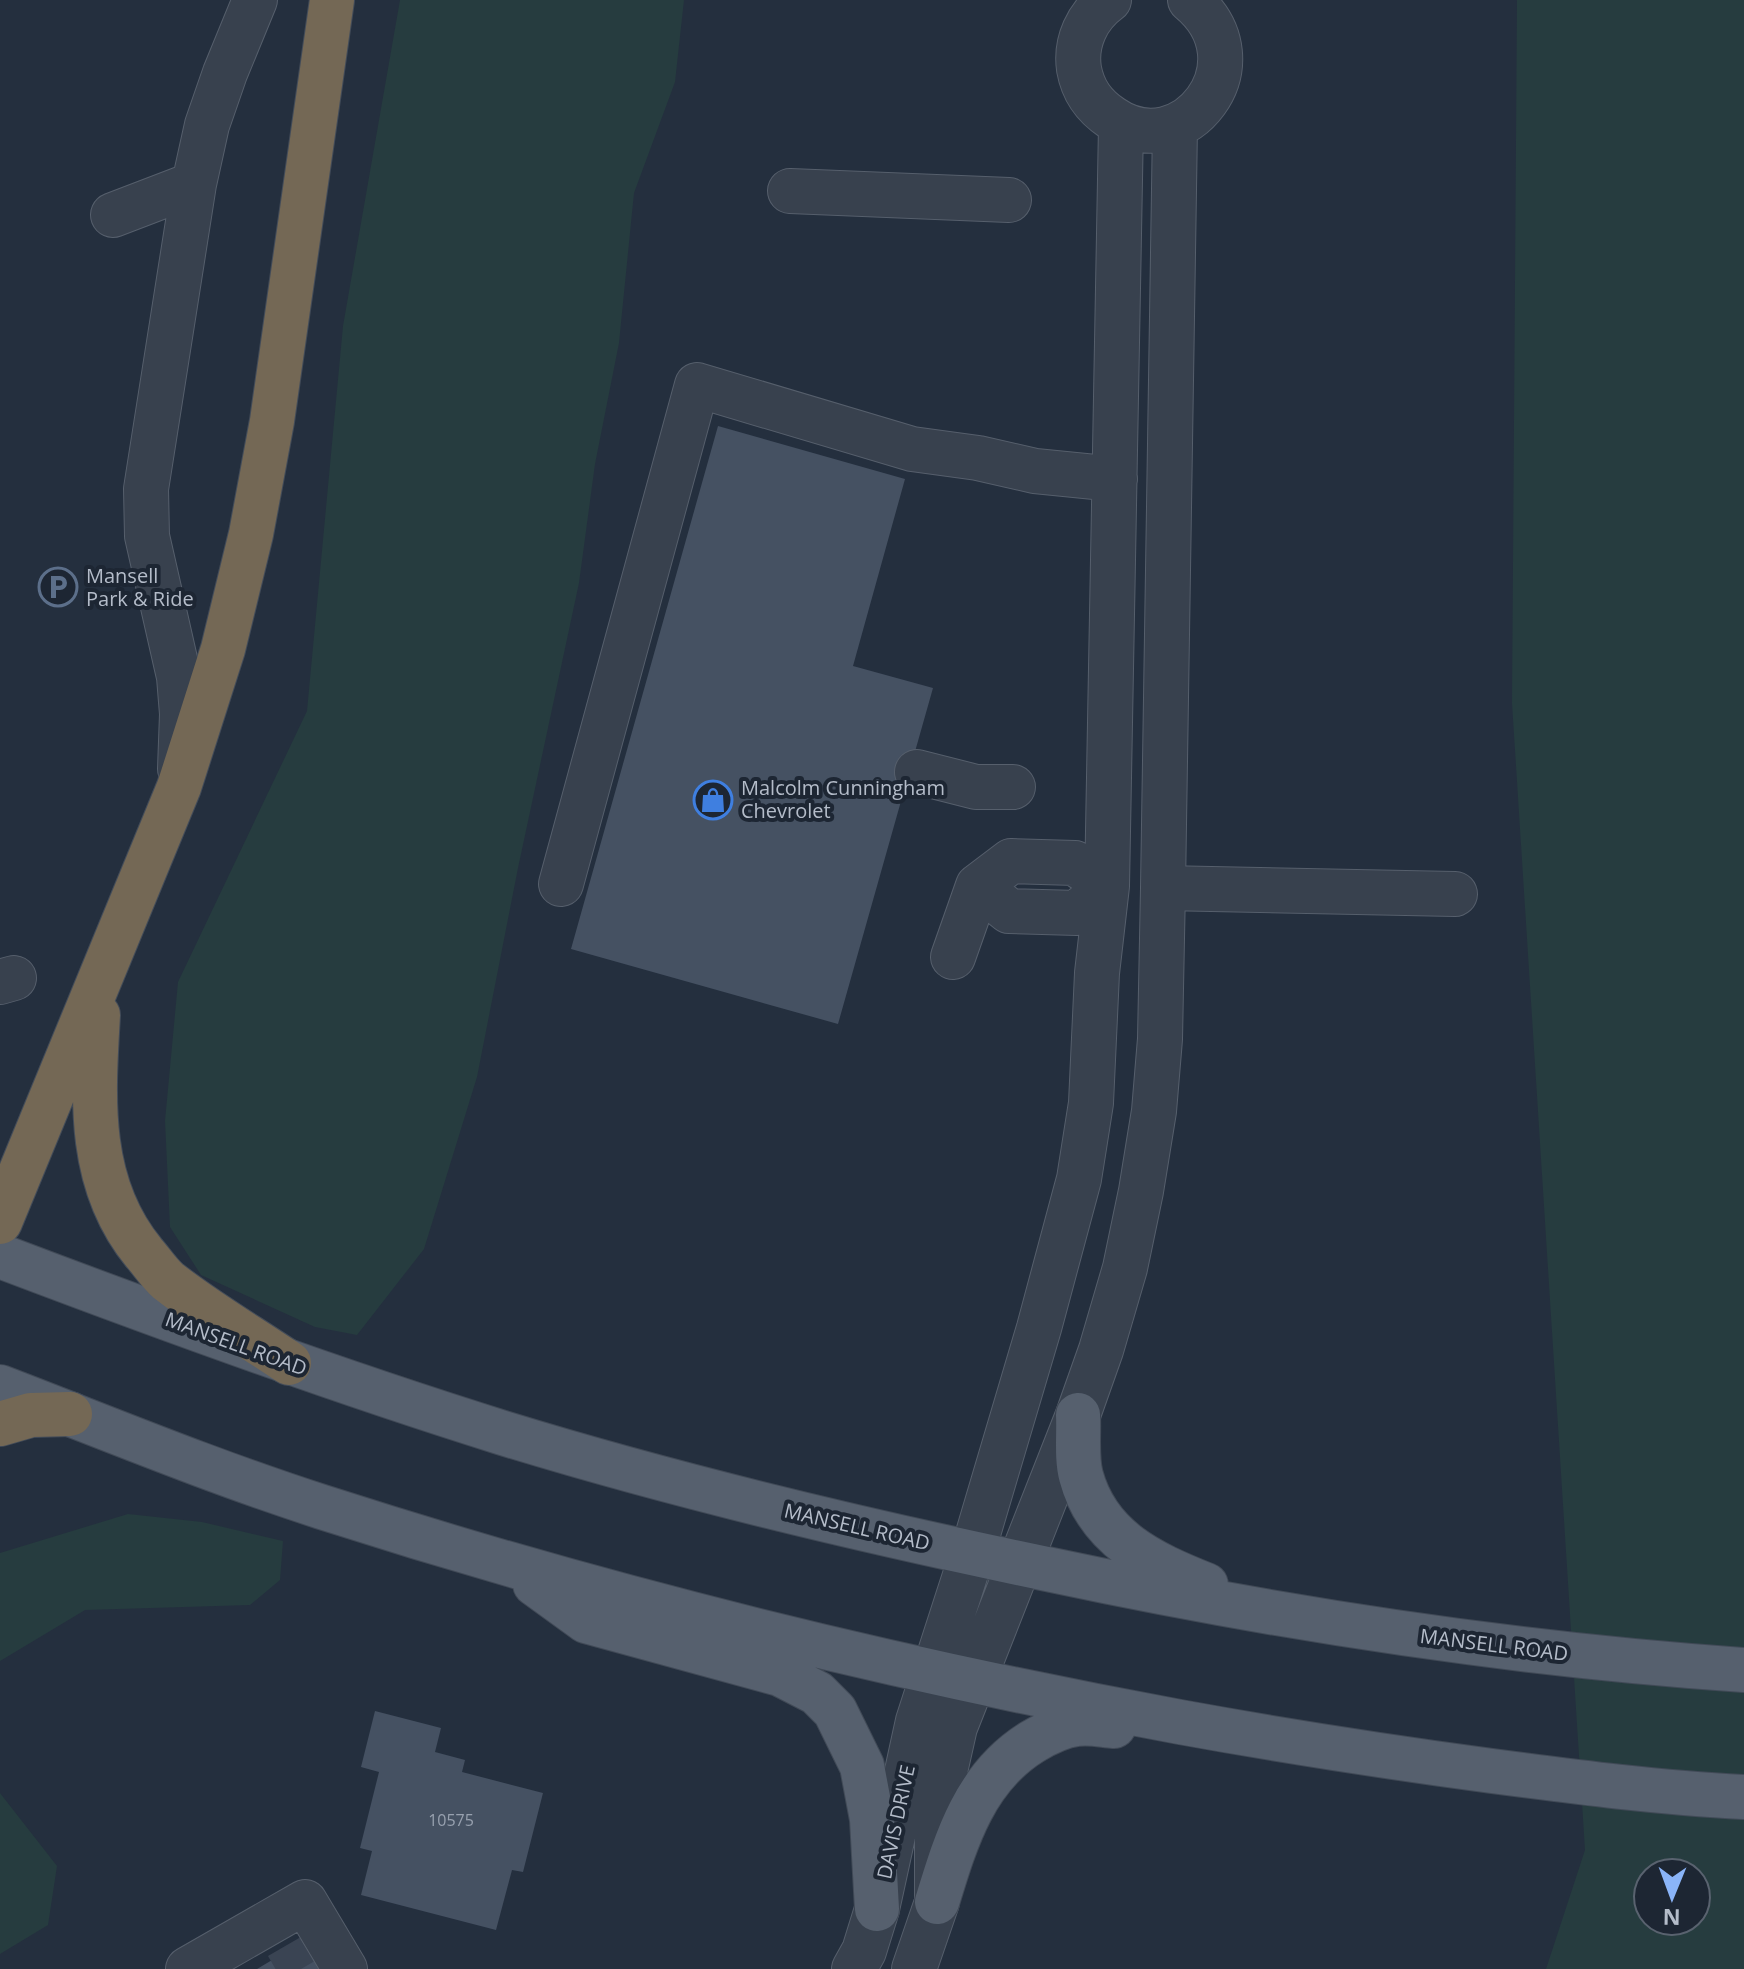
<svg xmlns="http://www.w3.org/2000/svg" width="1744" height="1969" font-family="'Open Sans',sans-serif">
<rect width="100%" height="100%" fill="#242f3e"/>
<!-- green -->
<path fill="#263c3f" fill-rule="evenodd" d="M400,0H684L675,82L634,193L619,343L595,464L579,583L518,868L477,1077L424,1249L357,1335L315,1327L201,1275L170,1227L165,1121L178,982L307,711L343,326Z
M1517,0H1744V1969H1546L1585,1850L1512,703ZM1648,1873H1696V1921H1648Z
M128,1514L202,1522L283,1541L280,1580L250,1605L85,1610L0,1661V1553Z
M0,1793L57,1866L48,1925L0,1954Z"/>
<!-- building -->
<path fill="#455162" d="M718,426L905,479L853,666L933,688L838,1024L571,949Z
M375,1711L441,1728L435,1752L465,1760L462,1772L543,1793L523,1872L512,1870L496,1930L361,1895L372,1851L360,1848L379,1772L361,1767Z
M304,1941L321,1969H257Z"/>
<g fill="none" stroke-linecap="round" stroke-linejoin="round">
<!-- minor-tunnel -->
<path stroke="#3a4453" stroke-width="44" stroke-dasharray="44 22" stroke-linecap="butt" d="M287,1945L301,1969"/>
<!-- minor casing -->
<g stroke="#565f6c" stroke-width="46">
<path id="minor" d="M1109,0C1087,16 1075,42 1079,69C1083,91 1094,106 1112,118C1183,167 1266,63 1190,0
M790,191L1009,200
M113,215L194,184
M180,769L182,714L179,677L147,536L146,489L194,184L207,125L225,73L255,0
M917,772L976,787H1013
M561,884L697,385L912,449L978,458L1035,471L1115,479
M1163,888L1455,894
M953,957L978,886L1011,861L1075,863L1107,886L1077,913L1009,911L978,886
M0,982L14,978
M188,1969L305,1902L345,1969
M854,1969L864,1951L877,1909L918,1721L972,1554L1039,1328L1079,1179L1091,1103L1097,973L1107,886L1121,125
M914,1969L937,1902V1807L955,1727L1078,1415L1101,1350L1125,1268L1141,1191L1154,1111L1160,1039L1163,888L1175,126"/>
</g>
<!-- major casing -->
<g stroke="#414a57" stroke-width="46">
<path id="major" d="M0,1256C166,1319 333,1380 503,1433C682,1488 864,1531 1047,1569C1277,1618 1509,1654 1744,1670
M0,1387C107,1428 213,1472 322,1507C605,1598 888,1668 1180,1722C1284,1741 1388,1757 1492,1771C1576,1782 1660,1793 1744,1797
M1078,1415C1079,1434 1076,1458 1081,1476C1098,1539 1151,1563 1206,1585
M535,1584L586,1621L780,1674L817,1693L835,1711L862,1766L872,1819L877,1909
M937,1902C956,1840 974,1778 1032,1742C1047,1733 1061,1726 1077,1724C1089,1722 1102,1725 1114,1726"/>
</g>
<!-- highway casing -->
<g stroke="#434c59" stroke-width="46">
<path id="highway" d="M98,1015C93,1099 87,1184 144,1253C152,1262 159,1273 168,1281C206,1311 249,1336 289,1363
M0,1222L179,787L223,649L251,534L272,421L332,0
M0,1424L31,1415L70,1414"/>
</g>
<!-- minor -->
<use href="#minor" stroke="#38414e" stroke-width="44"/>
<!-- major -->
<use href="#major" stroke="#56606e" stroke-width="44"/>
<!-- highway -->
<use href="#highway" stroke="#746855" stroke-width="44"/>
</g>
<!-- icons -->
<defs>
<g id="parking-ring" transform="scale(2)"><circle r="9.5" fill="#1d2633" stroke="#5c6f8a" stroke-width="1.5"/><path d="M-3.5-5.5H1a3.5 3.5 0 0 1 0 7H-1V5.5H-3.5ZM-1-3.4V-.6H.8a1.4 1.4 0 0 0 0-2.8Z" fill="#5c6f8a"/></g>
<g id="shop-ring" transform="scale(2)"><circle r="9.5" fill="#1d2633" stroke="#3f7fe0" stroke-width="1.5"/><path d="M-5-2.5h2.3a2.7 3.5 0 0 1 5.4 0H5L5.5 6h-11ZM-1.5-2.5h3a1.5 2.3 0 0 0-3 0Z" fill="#3f7fe0"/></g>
</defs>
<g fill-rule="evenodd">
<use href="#parking-ring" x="58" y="587"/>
<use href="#shop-ring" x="713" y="800"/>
</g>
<g text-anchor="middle" stroke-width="8" stroke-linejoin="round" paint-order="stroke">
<!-- number labels -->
<g font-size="16" fill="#98a1af">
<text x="451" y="1826">10575</text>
</g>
<!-- poi labels -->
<g font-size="20" fill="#b4bcc9" stroke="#1d2633" text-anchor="start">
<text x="86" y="583">Mansell<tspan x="86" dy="23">Park &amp; Ride</tspan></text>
<text x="741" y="795">Malcolm Cunningham<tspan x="741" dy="23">Chevrolet</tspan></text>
</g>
<!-- street labels -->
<g font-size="20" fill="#b4bcc9" stroke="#1d2633">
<text transform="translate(236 1344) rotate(20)" y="7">MANSELL ROAD</text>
<text transform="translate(857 1527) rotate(13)" y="7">MANSELL ROAD</text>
<text transform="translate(1494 1645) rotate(7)" y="7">MANSELL ROAD</text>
<text transform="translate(896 1822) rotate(-78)" y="7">DAVIS DRIVE</text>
</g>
</g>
<!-- north arrow -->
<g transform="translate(1672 1897) rotate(181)"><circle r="38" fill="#1d2633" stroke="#59626f" stroke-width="2"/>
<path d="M0-6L14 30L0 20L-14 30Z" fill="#8ab4f8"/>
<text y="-12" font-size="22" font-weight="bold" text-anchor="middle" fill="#b4bcc9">N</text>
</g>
</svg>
